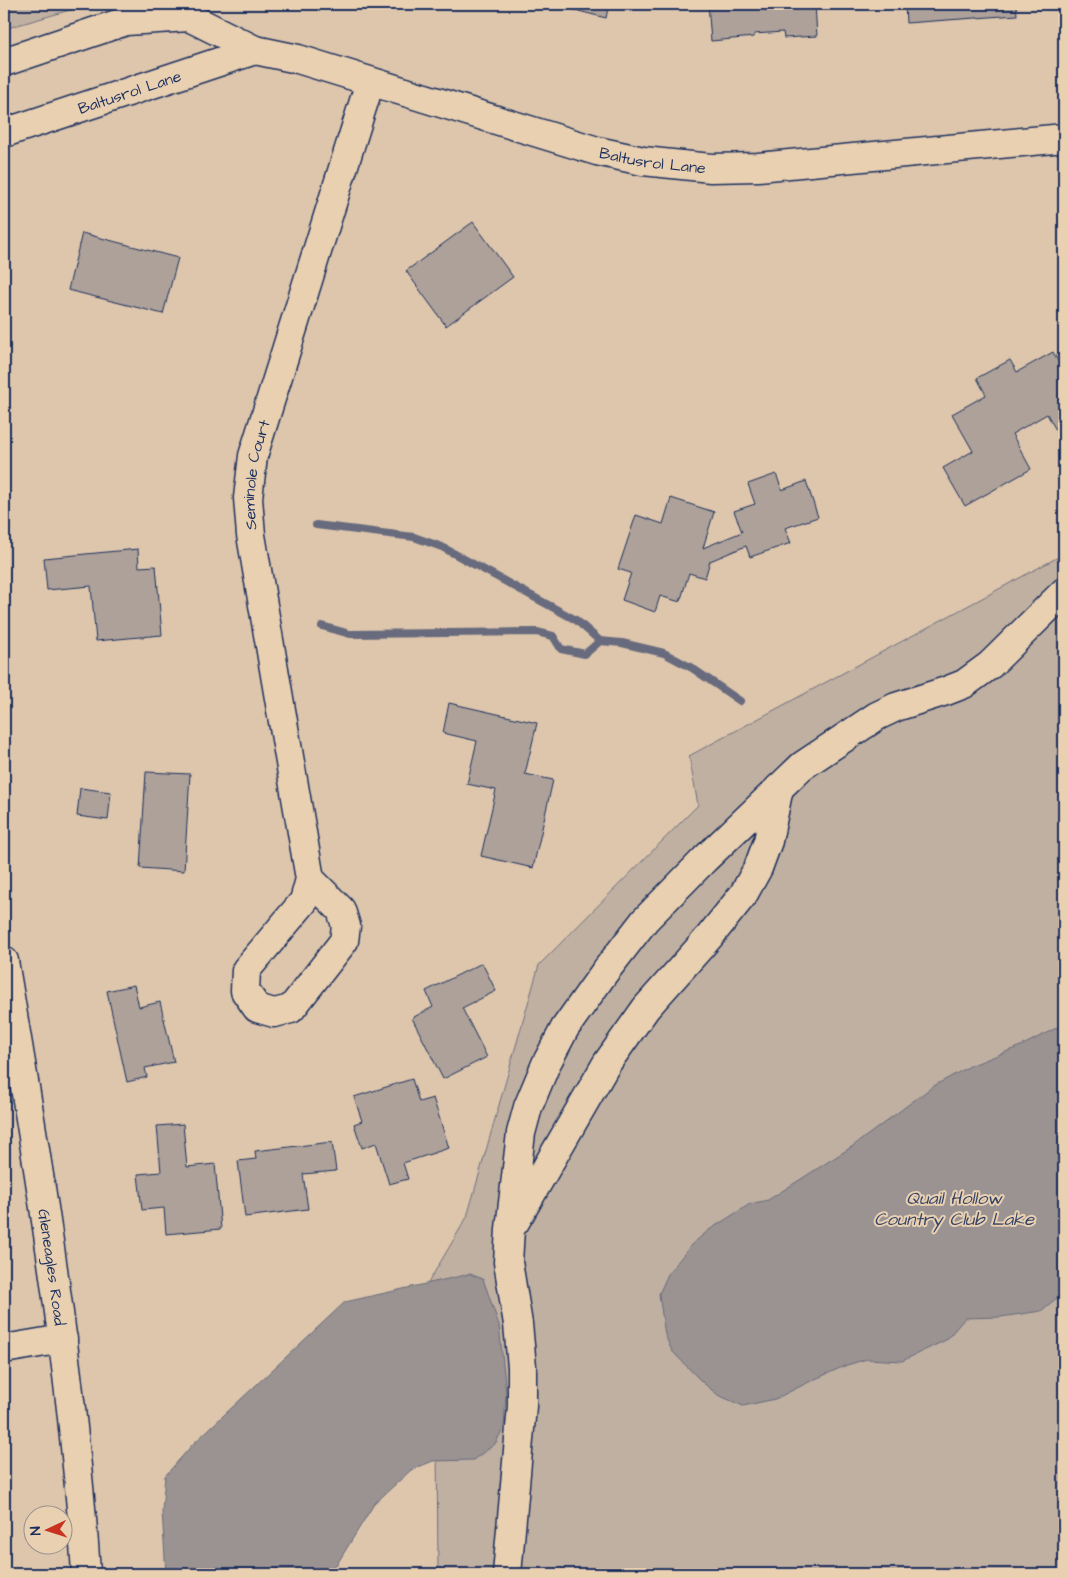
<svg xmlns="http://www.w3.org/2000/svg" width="1068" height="1578" font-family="'Architects Daughter',sans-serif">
<rect width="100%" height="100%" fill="#ddc6ac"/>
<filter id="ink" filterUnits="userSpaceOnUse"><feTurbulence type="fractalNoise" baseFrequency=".02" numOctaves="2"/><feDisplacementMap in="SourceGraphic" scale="10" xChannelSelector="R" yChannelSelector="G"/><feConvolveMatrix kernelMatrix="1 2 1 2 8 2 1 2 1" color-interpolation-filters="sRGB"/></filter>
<g filter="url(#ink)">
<!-- green -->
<path fill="#c0b0a1" stroke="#6e7080" d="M4,4H91L4,29Z
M1064,554V1574H438L437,1439L381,1363L467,1217L539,965L698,805L689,756Z"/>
<!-- water -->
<path fill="#9a9392" stroke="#676b7d" d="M1064,1024V1290L1063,1293L1041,1311L1001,1317L965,1318L946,1340L902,1361L867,1359L847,1365L813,1380L775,1399L743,1406L718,1395L701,1381L672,1351L665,1335L659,1294L668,1274L691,1245L709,1230L750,1204L768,1200L853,1146L932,1087L970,1066L1023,1045Z
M470,1274L483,1279L499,1325L506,1393L504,1427L495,1444L473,1460L433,1461L411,1470L374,1504L337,1564L322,1574H166L162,1511L165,1476L193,1444L345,1302Z"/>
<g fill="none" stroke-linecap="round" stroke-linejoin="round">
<!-- stream -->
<path stroke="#676b7d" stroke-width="8" d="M316,525L414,537L442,547L576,620L600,641L622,643L664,653L692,668L740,701
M322,626L350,634L537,632L553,636L561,649L585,654L600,641"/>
</g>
<!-- building -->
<path fill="#ada199" stroke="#1b2f5e" d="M551,4H609L606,18Z
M708,4H815L817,36L784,38L783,32L754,34V37L711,41Z
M905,4H1016L1017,15L906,23Z
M473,222L513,277L446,326L406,271Z
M82,233L178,258L163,314L68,290Z
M1053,352L1064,372V437L1061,439L1047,414L1012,434L1031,469L965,506L943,468L973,451L952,414L986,395L977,378L1010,360L1017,372Z
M776,474L782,490L806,481L818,517L785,528L791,543L750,557L746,546L710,561L705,578L689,573L680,602L660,596L655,612L622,600L631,573L618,569L636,515L663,524L671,498L714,512L703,548L742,532L734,511L755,504L748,484Z
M138,549L139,567L156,566L162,635L96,641L91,586L47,590L44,558Z
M449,703L537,723L525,774L553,780L533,868L481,856L496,790L467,784L477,741L443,733Z
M146,772L190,774L184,871L140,868Z
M80,788L111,792L108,820L77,816Z
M482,963L496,991L462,1008L487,1057L443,1079L412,1018L433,1007L426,991Z
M134,985L139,1007L160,1002L174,1062L145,1068L147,1077L127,1082L107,991Z
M412,1079L419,1102L433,1098L449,1148L403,1163L408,1179L389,1184L376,1143L362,1148L354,1124L362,1121L354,1097Z
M183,1124L187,1167L215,1164L221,1229L166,1234L164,1208L142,1210L138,1174L161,1172L157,1126Z
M332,1142L336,1171L303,1174L308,1209L245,1217L238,1161L256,1159L255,1151Z"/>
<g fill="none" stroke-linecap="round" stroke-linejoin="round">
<!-- minor casing -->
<g stroke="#1b2f5e" stroke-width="31">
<g id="minor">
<path id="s1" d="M4,62L126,21L189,17L255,50L298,59L597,151L643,161L711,168L758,167L1064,138"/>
<path id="s2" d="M4,133L255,50"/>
<path id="s3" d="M310,879L341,910L346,926L344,941L291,1009L274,1013L257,1008L245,991L246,970L304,901L310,879L251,535L248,498L253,456L370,82"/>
<path id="s4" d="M4,961C29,1110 54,1259 71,1409C77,1464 83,1519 86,1574"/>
<path d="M515,1222L607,1063L646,1008L710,936L743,895L758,868L768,841L779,788"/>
<path d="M4,1349L63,1339"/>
<path d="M507,1574L522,1406V1367L518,1324L508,1262L510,1229L521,1133L528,1107L546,1064L565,1028L604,973L645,920L705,859L802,766L877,716L896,707L946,691L964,684L990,665L1064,592"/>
</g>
</g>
<!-- minor -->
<use href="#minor" stroke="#e9d0b1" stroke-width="28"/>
</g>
</g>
<g text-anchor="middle" stroke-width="4" stroke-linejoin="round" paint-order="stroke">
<!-- street labels -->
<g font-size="16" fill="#1b2f5e" stroke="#e9d0b1">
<text dy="6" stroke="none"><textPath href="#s2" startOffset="132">Baltusrol Lane</textPath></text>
<text dy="6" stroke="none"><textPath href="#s1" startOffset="679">Baltusrol Lane</textPath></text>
<text dy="6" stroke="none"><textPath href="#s3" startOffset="762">Seminole Court</textPath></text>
<text dy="6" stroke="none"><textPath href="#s4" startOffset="310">Gleneagles Road</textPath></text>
</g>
<!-- water labels -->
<g font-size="18" font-style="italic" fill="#344368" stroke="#e9d0b1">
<text x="954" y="1204">Quail Hollow<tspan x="954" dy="21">Country Club Lake</tspan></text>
</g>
</g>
<!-- margin -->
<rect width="1068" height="1578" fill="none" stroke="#e9d0b1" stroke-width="20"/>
<rect x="10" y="10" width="1048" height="1558" fill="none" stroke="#1b2f5e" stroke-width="2" filter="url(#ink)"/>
<!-- north arrow -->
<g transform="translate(48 1530) rotate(266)"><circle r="24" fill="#e9d0b1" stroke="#979090"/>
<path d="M0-4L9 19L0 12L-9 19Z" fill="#c8321e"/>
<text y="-8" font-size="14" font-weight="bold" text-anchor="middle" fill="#1b2f5e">N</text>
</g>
</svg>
